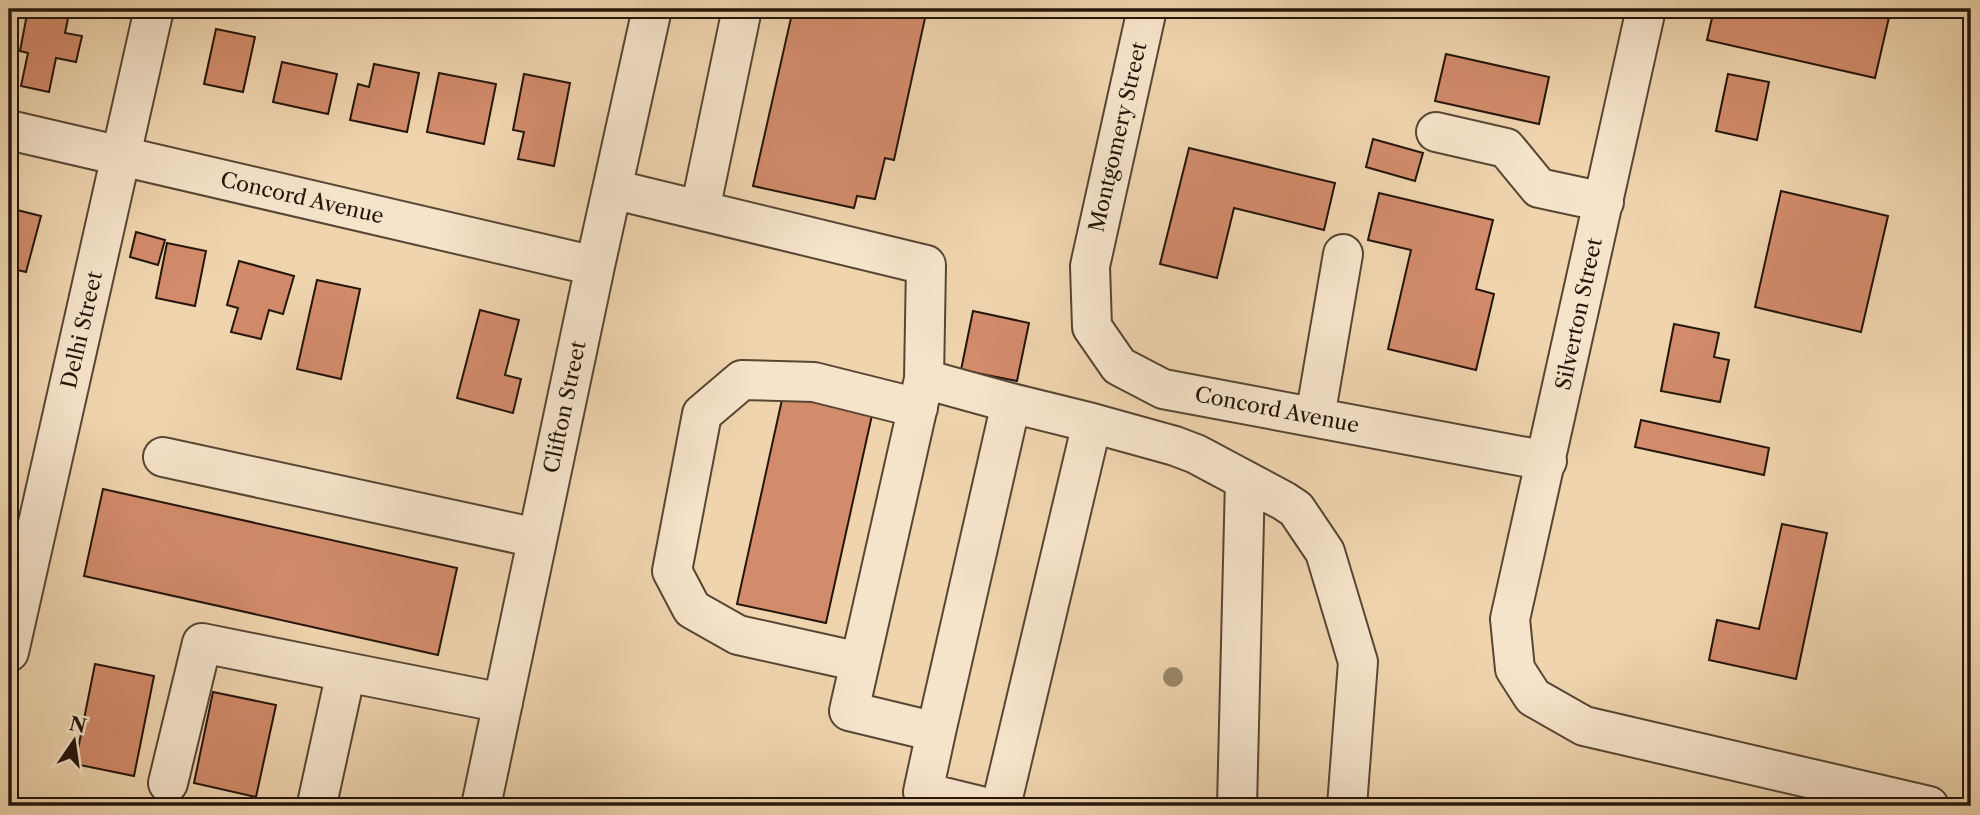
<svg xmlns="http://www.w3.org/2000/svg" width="1980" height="815" font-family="'Libre Caslon Text',serif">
<rect width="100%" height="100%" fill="#efd4ae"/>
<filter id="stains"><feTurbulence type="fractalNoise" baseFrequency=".00286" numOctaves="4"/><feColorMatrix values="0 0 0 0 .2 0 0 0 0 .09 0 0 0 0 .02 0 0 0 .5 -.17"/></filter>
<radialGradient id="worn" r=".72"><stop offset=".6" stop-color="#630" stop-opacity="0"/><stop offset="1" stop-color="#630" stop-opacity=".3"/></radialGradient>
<!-- building -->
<path fill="#d28b6b" stroke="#24160b" stroke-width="2" d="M28,9H70L65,33L82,36L76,62L56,58L49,92L21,86L28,53L20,51Z
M793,9H927L894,160L885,158L875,199L857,196L854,208L753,186Z
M1714,9H1898L1897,15L1890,13L1875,78L1707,40Z
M216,29L255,37L243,92L204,84Z
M1446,54L1549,77L1539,124L1435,101Z
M282,62L337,74L328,114L273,102Z
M374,64L419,73L407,132L350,120L358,84L369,87Z
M439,73L496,84L484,144L427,132Z
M524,74L570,83L554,166L518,159L524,132L513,130Z
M1728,74L1769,82L1757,140L1716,131Z
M1373,139L1423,153L1415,181L1366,167Z
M1189,148L1335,183L1324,230L1234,208L1217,278L1160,264Z
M1781,191L1888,216L1861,332L1755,307Z
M1379,193L1493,220L1476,289L1494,294L1476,370L1388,349L1411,250L1368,240Z
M9,208L41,216L26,272L9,268Z
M136,232L165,240L158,265L130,257Z
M167,243L206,251L195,306L156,298Z
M239,261L294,276L283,314L269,310L261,339L231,332L238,308L227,305Z
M317,280L360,289L341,379L297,369Z
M480,310L519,320L505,375L521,379L513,413L457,398Z
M973,311L1029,323L1017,381L961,370Z
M1674,324L1719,333L1714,357L1729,360L1720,402L1661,391Z
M783,395L872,415L826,623L737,604Z
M1641,420L1769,448L1764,475L1635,447Z
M103,489L457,568L438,655L84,576Z
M1782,524L1827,533L1796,679L1709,660L1717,620L1759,629Z
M95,664L154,676L134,776L75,764Z
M213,692L276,705L256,797L194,783Z"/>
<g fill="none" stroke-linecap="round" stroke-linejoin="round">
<!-- minor casing -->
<g stroke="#574634" stroke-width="42">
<path id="minor" d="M1147,9L1090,266L1092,327L1119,366L1163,389L1547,461
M1646,9L1510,619L1515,669L1533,697L1584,726L1929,806
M9,130L595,266
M1436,132L1506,148L1539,188L1604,202
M612,189L926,265L924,379L849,711L936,732L1011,403L924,379
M700,210L742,9
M1315,417L1343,254
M1092,423L1175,446L1196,454L1284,501L1296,509L1325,552L1358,662L1347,806
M163,457L537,538
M9,652L154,9
M860,662L738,635L692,609L672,571L702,414L742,380L814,382L918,408
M936,732L923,792L980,806
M168,783L202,643L346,672
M317,804L346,672L503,703
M481,806L595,266L652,9
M1001,806L1092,423L1011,403
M1237,806L1245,480"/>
</g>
<!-- minor -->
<use href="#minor" stroke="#f5e3ca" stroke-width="38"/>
</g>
<!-- trees -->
<circle fill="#988769" cx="1173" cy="677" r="10"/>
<g text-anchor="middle" stroke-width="7" stroke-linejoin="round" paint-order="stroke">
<!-- street labels -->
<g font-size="21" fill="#24160b" stroke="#f5e3ca">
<text transform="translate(1118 137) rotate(-77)" y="7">Montgomery Street</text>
<text transform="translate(302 198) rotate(13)" y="7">Concord Avenue</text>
<text transform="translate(1579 314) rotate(-78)" y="7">Silverton Street</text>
<text transform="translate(82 330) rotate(-77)" y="7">Delhi Street</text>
<text transform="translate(565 407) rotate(-78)" y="7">Clifton Street</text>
<text transform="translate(1277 410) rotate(11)" y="7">Concord Avenue</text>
</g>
</g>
<!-- margin -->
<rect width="1980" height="815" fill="none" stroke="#efd4ae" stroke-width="35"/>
<rect x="10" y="10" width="1959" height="794" fill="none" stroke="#24160b" stroke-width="3.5"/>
<rect x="18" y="18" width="1945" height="780" fill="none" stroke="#24160b" stroke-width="2"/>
<!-- north arrow -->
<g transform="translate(74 741) rotate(13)" stroke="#f5e3ca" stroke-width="5" paint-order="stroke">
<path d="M0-5L12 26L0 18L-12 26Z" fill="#24160b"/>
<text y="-10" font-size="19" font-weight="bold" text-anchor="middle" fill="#24160b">N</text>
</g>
<rect width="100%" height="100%" filter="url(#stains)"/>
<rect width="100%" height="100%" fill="url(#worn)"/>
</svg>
